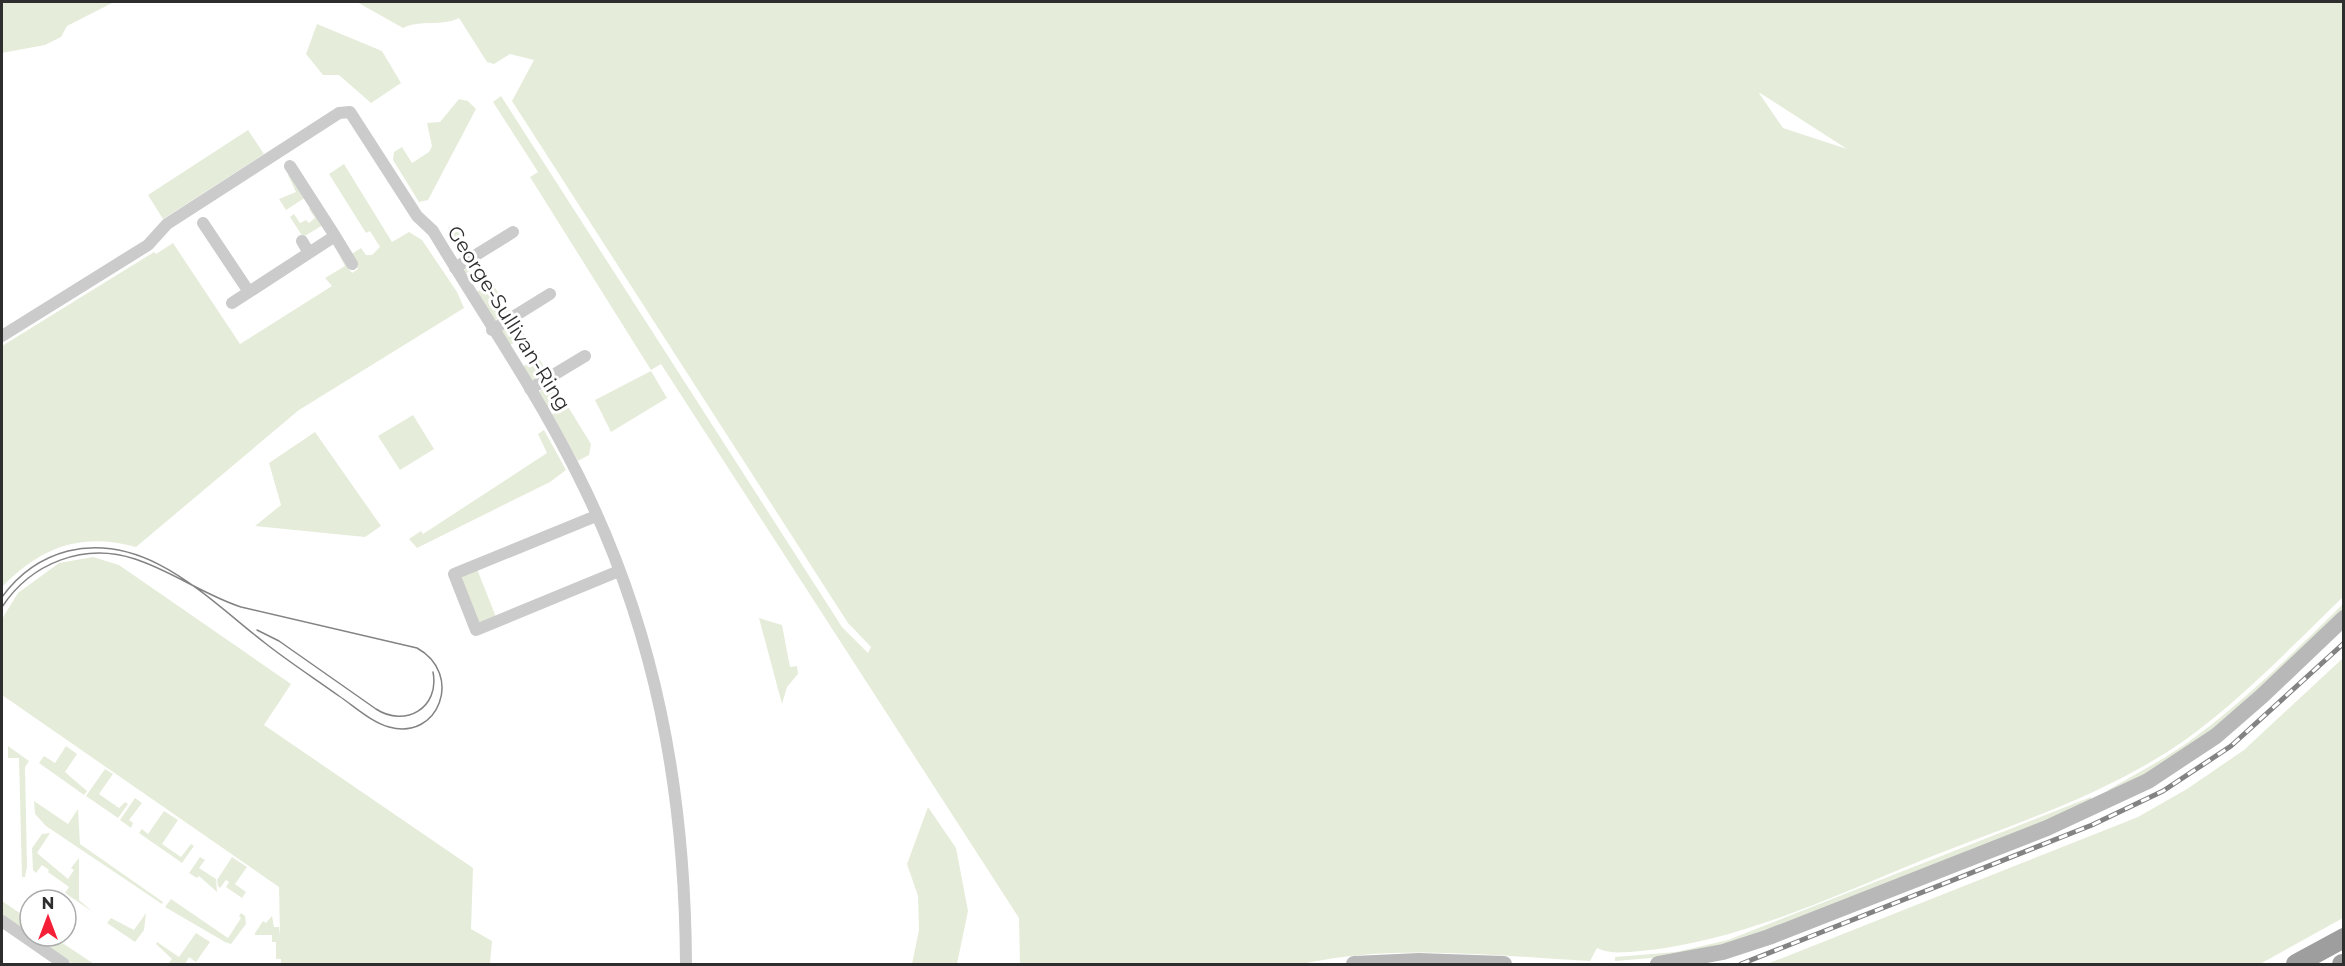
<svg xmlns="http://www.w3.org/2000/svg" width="2345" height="966" font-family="Montserrat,sans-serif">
<rect width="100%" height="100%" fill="#fff"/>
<!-- green -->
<path fill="#e5edda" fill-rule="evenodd" d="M2,2H114L67,26L61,37L45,45L2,53Z
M357,2H2343V597C2292,646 2242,699 2185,740C2107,795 2013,824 1925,859C1834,896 1741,941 1641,951C1625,952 1612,955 1597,948L1590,961C1493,956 1397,943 1302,964H1020L1019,918L661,364L651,370L530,177L538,172L493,102L501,96L842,627L868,653L871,647L848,623L512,101L534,60L510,54L494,64L487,62L459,18C441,27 421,19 403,28ZM1759,93H1760L1847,149L1783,128Z
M317,24L382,51L401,83L371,103L339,75H323L306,54Z
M459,99L468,101L476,109L428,200L419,202L393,160L394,152L402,147L412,163L429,152L432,146L427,123L440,122Z
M248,130L264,154L163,219L148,195Z
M344,164L392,242L409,232L422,240L457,292L464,308L299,410L136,547C81,532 41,547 2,587V346L154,252L156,254L173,243L240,344L332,286L325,278L345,266L339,255L352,273L358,269L350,255L361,248L366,255H372L380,247L370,231L366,233L329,174Z
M291,173L306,197L286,210L279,199L296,192L288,175Z
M311,207L323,225L303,237L290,217L294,214L300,223L306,220L309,223L315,218L309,209Z
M448,227H457L473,252L466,256Z
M477,259L511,313L495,320L477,292L484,287L473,269L464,275V270Z
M516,320L536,355L529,359L518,341L510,345L500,330Z
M538,357L548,373L535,381L531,380L522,367Z
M651,371L667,398L611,432L595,400Z
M552,381L565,401L549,410L538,393Z
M567,405L591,444L589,455L578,461L552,414Z
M413,415L434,449L400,470L378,436Z
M544,430L566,470L550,482L417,548L409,539L421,531L423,534L547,453L538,434Z
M315,432L381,526L365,537L255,526L281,505L269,463Z
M93,557L119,565L291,684L264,725L473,868L471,929L492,941L490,964H281V959H276V942H272V935H255V933L263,921L266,923L272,916L274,927H279L280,936L279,887L2,695V619L18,593L59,563Z
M477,569L496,617L482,623L478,621L461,579L463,575Z
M2343,604V610C2297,654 2252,702 2200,740C2172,760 2143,776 2113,792L2108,790C2139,772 2171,756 2199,734C2251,695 2297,649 2343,604Z
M759,618L782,625L790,667L797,666L798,674L787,687L782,704Z
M2343,658V918L2260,964H1767L2138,817L2187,789L2244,750Z
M8,746L29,761L25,767L27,867L25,877H22L19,758H8Z
M66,746L77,754L65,772L87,791L84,795L39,763L44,756L55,763Z
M105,769L113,774L99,794L119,808L125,802L128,804L118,818L86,796Z
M2091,797V803L1730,944L1676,956L1615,961V957L1676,952L1728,940Z
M135,798L142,803L129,820L133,823L131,828L120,820Z
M34,801L68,824L78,809L80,844L163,902L162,904L46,826L35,814Z
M928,807L956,848L968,911L957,964H912L919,930L918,896L907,864Z
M164,811L178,820L162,844L181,857L191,844L194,846L182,863L139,833L142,829L148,834Z
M50,833L37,853L68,879L74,870L71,868L79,858V900L93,912L65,893L69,887L48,872L49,870L42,865L36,873L33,870L32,848L42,834Z
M200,857L205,860L199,868L216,879L217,892L199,876L197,878L189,873Z
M232,857L247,867L235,884L246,892L242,898L226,887L229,882L226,880L220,888L218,886L217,880Z
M171,899L228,938L241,918L239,916L241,913L245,916L246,924L231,944L225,942L165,907Z
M2,901L30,920V935L2,915Z
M146,913L144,930L135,942L107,923L111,918L134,930Z
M196,933L210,942L196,962L189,957L185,964H168L172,959L156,944L157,942L179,957Z
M32,936H52L94,964H73Z"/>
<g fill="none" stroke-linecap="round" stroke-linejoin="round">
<!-- minor -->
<path stroke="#cbcbcb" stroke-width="12" d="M203,223L249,292L335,236L290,166
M335,236L352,264
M302,241L309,253
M455,268L513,232
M232,303L249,292
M492,330L550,294
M2,336L148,245L167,224L339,113L350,112L417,216L433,231C481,311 535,389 577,473C656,629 685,791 686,964
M530,389L585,356
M596,516L454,574L476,630L619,571
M2,921L64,964"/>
<!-- secondary -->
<path stroke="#b8b8b8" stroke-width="16" d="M1354,964L1419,961L1504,964
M1658,964L1723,952L1769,937L2047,828L2148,781L2216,736L2262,696L2344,618"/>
<!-- trunk -->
<path stroke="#9e9e9e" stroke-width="20" d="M2296,964L2344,938
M2342,964H2344"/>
<!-- tram -->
<path stroke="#838383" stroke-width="1.5" d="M2,597C18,575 41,558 68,551C147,532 208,599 265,643C289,662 314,678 339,696C354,706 371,722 389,727C439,741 464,674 417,648L241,607C204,595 172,571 135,559C84,542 31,563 2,607
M257,630L279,641L376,709C405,728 440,708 433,672"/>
<!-- rail casing -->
<g stroke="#838383" stroke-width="5">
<path id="rail" d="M1741,964L2092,825L2163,791L2231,746L2344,643"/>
</g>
<!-- rail -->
<use href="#rail" stroke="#fff" stroke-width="3" stroke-dasharray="9" stroke-linecap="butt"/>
</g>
<g text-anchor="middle" stroke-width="6" stroke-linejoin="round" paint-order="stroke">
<!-- street labels -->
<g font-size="20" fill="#2e2e2e" stroke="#fff">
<text transform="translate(509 318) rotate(58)" y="7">George-Sullivan-Ring</text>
</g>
</g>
<!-- border -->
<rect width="2345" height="966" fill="none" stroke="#2e2e2e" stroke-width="6"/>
<!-- north arrow -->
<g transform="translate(48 918)"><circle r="28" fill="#ffffff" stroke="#ababab" stroke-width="1.5"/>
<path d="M0-4.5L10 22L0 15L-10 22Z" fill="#f51f37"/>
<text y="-9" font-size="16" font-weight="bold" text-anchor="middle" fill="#2e2e2e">N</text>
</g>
</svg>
